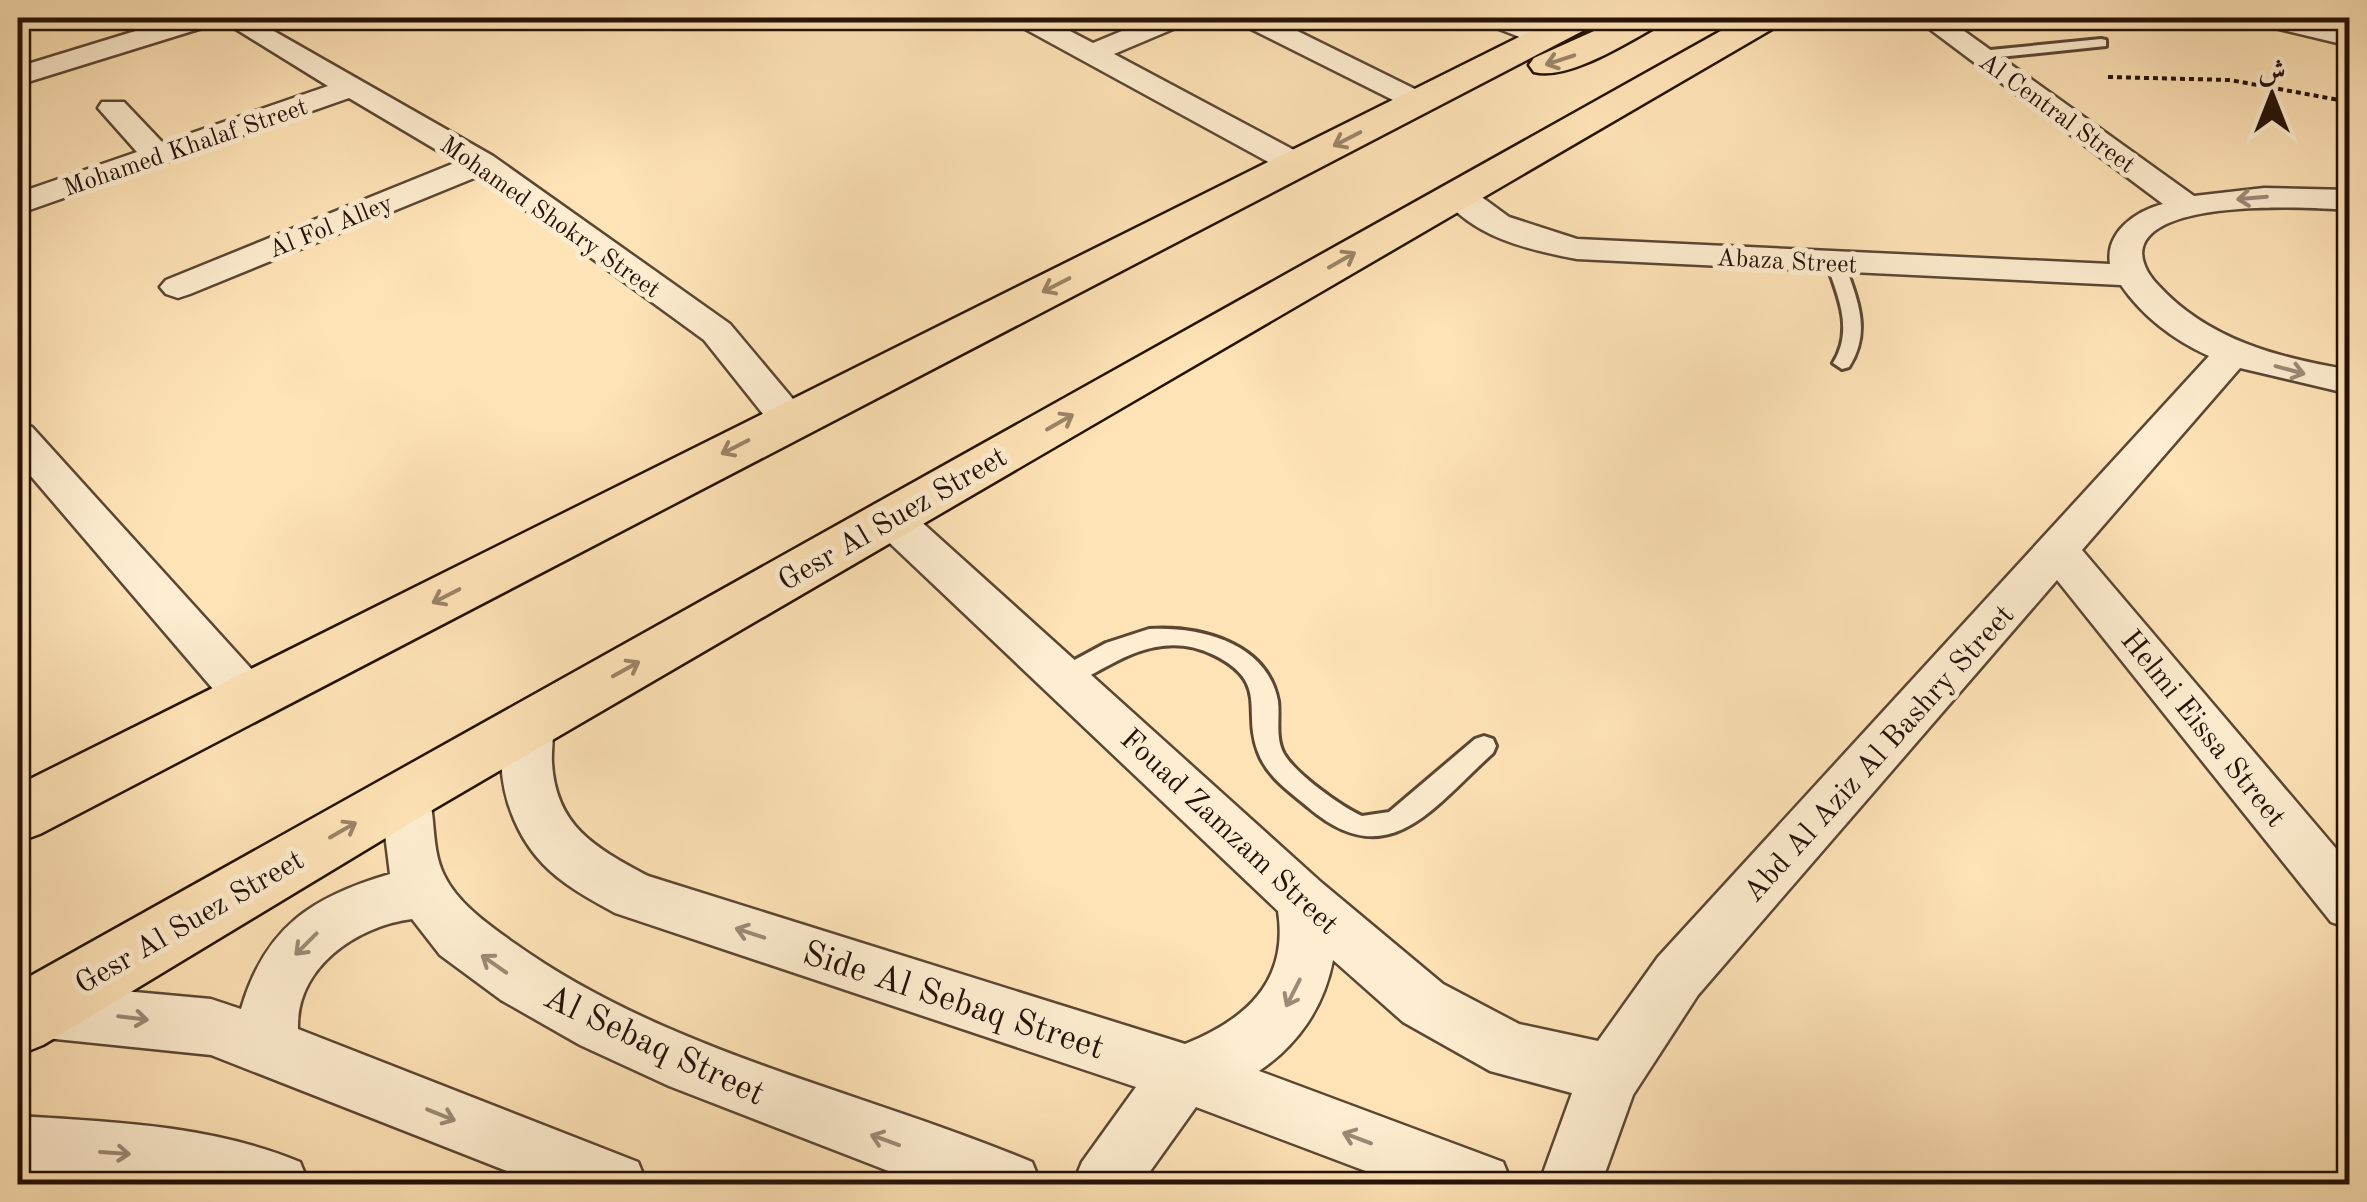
<svg xmlns="http://www.w3.org/2000/svg" width="2367" height="1202" font-family="'Old Standard TT',Amiri,serif">
<rect width="100%" height="100%" fill="#fee3b6"/>
<filter id="stains"><feTurbulence type="fractalNoise" baseFrequency=".002" numOctaves="4"/><feColorMatrix values="0 0 0 0 .2 0 0 0 0 .09 0 0 0 0 .02 0 0 0 .5 -.17"/></filter>
<radialGradient id="worn" r=".72"><stop offset=".6" stop-color="#630" stop-opacity="0"/><stop offset="1" stop-color="#630" stop-opacity=".3"/></radialGradient>
<g fill="none" stroke-linecap="round" stroke-linejoin="round">
<!-- lane casing -->
<g stroke="#5b4634" stroke-width="6">
<path id="lane" d="M2101,39L2106,40V46L1980,59L1973,55L1980,51Z
M1835,257L1844,262C1857,299 1872,331 1849,367L1842,369L1833,363C1854,330 1838,296 1826,262Z
M1149,629C1199,626 1267,642 1278,701C1280,718 1275,738 1284,754C1296,774 1340,806 1362,816L1389,812L1475,739L1484,736L1493,739L1496,746L1493,753C1433,807 1389,876 1309,808C1290,792 1267,777 1258,752C1242,710 1270,683 1214,655C1141,619 1087,694 1056,684L1052,677L1056,670L1106,643Z"/>
</g>
<!-- street casing -->
<g stroke="#5b4634" stroke-width="5">
<path id="street" d="M178,18H251L493,156L730,324L803,411L809,420L803,429L789,433L775,429L704,340L479,176L190,294L178,298L166,294L160,287L166,280L457,162L349,98L18,214V193L137,152L98,108L102,102H124L163,143L328,86L218,18L215,24L18,85V67Z
M1012,18H1045L1093,43L1153,18H1188L1185,24L1114,54L1307,157L1312,164L1307,171H1285L1016,24Z
M1237,18H1271L1429,96L1434,102L1429,108H1409L1241,24Z
M1482,18C1508,17 1539,17 1557,38L1543,46L1486,24Z
M1915,18H1946L2194,196L2264,188L2350,190V210C2308,207 2164,199 2144,244C2138,258 2148,275 2158,285C2208,340 2279,358 2350,370V394L2240,368L2082,550L2350,865V929L2331,922L2057,580L1698,995L1633,1095L1601,1184H1539L1572,1093L1490,1071L1403,1022L1333,960C1324,1007 1298,1045 1259,1071L1503,1162L1512,1184H1400L1196,1107L1141,1184H1073L1082,1162L1136,1087L615,913C590,899 563,885 543,864C506,826 488,757 513,709L530,703L547,709C557,728 551,743 552,763C556,827 596,848 648,876L1185,1044C1245,1020 1289,982 1278,911L876,530L870,519L876,508L891,504L906,508L1322,883L1443,984L1519,1024L1598,1041L1658,957L2209,356C2174,340 2143,317 2121,285L1577,259C1529,250 1471,237 1441,194L1446,187H1468L1509,217L1577,239L2110,264C2105,232 2136,211 2163,204Z
M2254,18H2300L2350,30V46L2258,24Z
M18,423L32,427L265,684L272,697L265,710L248,716L231,710L18,461Z
M405,773L423,779C438,809 429,845 444,875C458,904 489,925 514,943C668,1053 860,1090 1032,1162L1041,1184H922L669,1086L580,1045L501,1000L440,955L412,919C357,926 296,967 298,1029L638,1162L647,1184H540L211,1055L36,1037L18,1030V990L36,983L211,999L241,1009C265,927 312,897 390,874L380,794L387,779Z
M18,1116C113,1122 211,1125 300,1162L309,1184H115L18,1178Z"/>
</g>
<!-- primary casing -->
<g stroke="#251108" stroke-width="5">
<path id="primary" d="M1557,18H1599L1594,25L40,834L18,842V785Z
M1623,18H1664L1659,25C1628,42 1568,81 1534,72L1529,65L1534,58Z
M1744,18H1784L1779,25L427,813L43,1045L18,1055V983Z"/>
</g>
<!-- path -->
<path stroke="#251108" stroke-width="4" stroke-dasharray="5 4" stroke-linecap="butt" d="M2108,77L2230,80L2350,102"/>
<!-- lane -->
<use href="#lane" fill="#feedd0" fill-rule="evenodd"/>
<!-- street -->
<use href="#street" fill="#feedd0" fill-rule="evenodd"/>
<!-- primary -->
<use href="#primary" fill="#fee3b6" fill-rule="evenodd"/>
</g>
<!-- one-way arrows -->
<defs><path id="oneway-shaft" d="M-6 0H5M1.5-3L5.5 0L1.5 3" fill="none" stroke-width="1.6" stroke-linecap="round" stroke-linejoin="round" transform="scale(2.5)"/></defs>
<g stroke="#9c8468">
<use href="#oneway-shaft" transform="translate(1560 60) rotate(162)"/>
<use href="#oneway-shaft" transform="translate(1347 139) rotate(153)"/>
<use href="#oneway-shaft" transform="translate(1342 260) rotate(-30)"/>
<use href="#oneway-shaft" transform="translate(1056 285) rotate(153)"/>
<use href="#oneway-shaft" transform="translate(1060 422) rotate(-30)"/>
<use href="#oneway-shaft" transform="translate(735 447) rotate(153)"/>
<use href="#oneway-shaft" transform="translate(446 596) rotate(153)"/>
<use href="#oneway-shaft" transform="translate(626 669) rotate(-29)"/>
<use href="#oneway-shaft" transform="translate(343 830) rotate(-30)"/>
</g>
<g stroke="#9c8a76">
<use href="#oneway-shaft" transform="translate(2252 198) rotate(175)"/>
<use href="#oneway-shaft" transform="translate(2290 370) rotate(15)"/>
<use href="#oneway-shaft" transform="translate(750 933) rotate(-162)"/>
<use href="#oneway-shaft" transform="translate(306 944) rotate(135)"/>
<use href="#oneway-shaft" transform="translate(494 964) rotate(-145)"/>
<use href="#oneway-shaft" transform="translate(1293 993) rotate(117)"/>
<use href="#oneway-shaft" transform="translate(133 1018) rotate(7)"/>
<use href="#oneway-shaft" transform="translate(441 1115) rotate(22)"/>
<use href="#oneway-shaft" transform="translate(1357 1138) rotate(-159)"/>
<use href="#oneway-shaft" transform="translate(885 1140) rotate(-160)"/>
<use href="#oneway-shaft" transform="translate(115 1153) rotate(4)"/>
</g>
<g text-anchor="middle" stroke-width="10" stroke-linejoin="round" paint-order="stroke">
<!-- far-street labels -->
<g font-size="25" fill="#251108" stroke="#feedd0">
<text transform="translate(2058 112) rotate(36)" y="9">Al Central Street</text>
<text transform="translate(185 146) rotate(-19)" y="9">Mohamed Khalaf Street</text>
<text transform="translate(551 216) rotate(35)" y="9">Mohamed Shokry Street</text>
<text transform="translate(330 225) rotate(-22)" y="9">Al Fol Alley</text>
<text transform="translate(1787 260) rotate(3)" y="9">Abaza Street</text>
</g>
<!-- street labels -->
<g font-size="30" fill="#251108" stroke="#feedd0">
<text transform="translate(892 518) rotate(-30)" y="10">Gesr Al Suez Street</text>
<text transform="translate(2204 728) rotate(51)" y="10">Helmi Eissa Street</text>
<text transform="translate(1878 753) rotate(-48)" y="10">Abd Al Aziz Al Bashry Street</text>
<text transform="translate(1230 831) rotate(43)" y="10">Fouad Zamzam Street</text>
<text transform="translate(189 921) rotate(-30)" y="10">Gesr Al Suez Street</text>
</g>
<!-- near-street labels -->
<g font-size="35" fill="#251108" stroke="#feedd0">
<text transform="translate(954 999) rotate(18)" y="12">Side Al Sebaq Street</text>
<text transform="translate(655 1044) rotate(25)" y="12">Al Sebaq Street</text>
</g>
</g>
<!-- margin -->
<rect width="2367" height="1202" fill="none" stroke="#fee3b6" stroke-width="60"/>
<rect x="20" y="20" width="2327" height="1162" fill="none" stroke="#251108" stroke-width="5"/>
<rect x="30" y="30" width="2307" height="1142" fill="none" stroke="#251108" stroke-width="2.5"/>
<!-- north arrow -->
<g transform="translate(2272 95)" stroke="#feedd0" stroke-width="8" paint-order="stroke">
<path d="M0-8L18 38L0 25L-18 38Z" fill="#251108"/>
<text y="-15" font-size="28" font-weight="bold" text-anchor="middle" fill="#251108">ش</text>
</g>
<rect width="100%" height="100%" filter="url(#stains)"/>
<rect width="100%" height="100%" fill="url(#worn)"/>
</svg>
